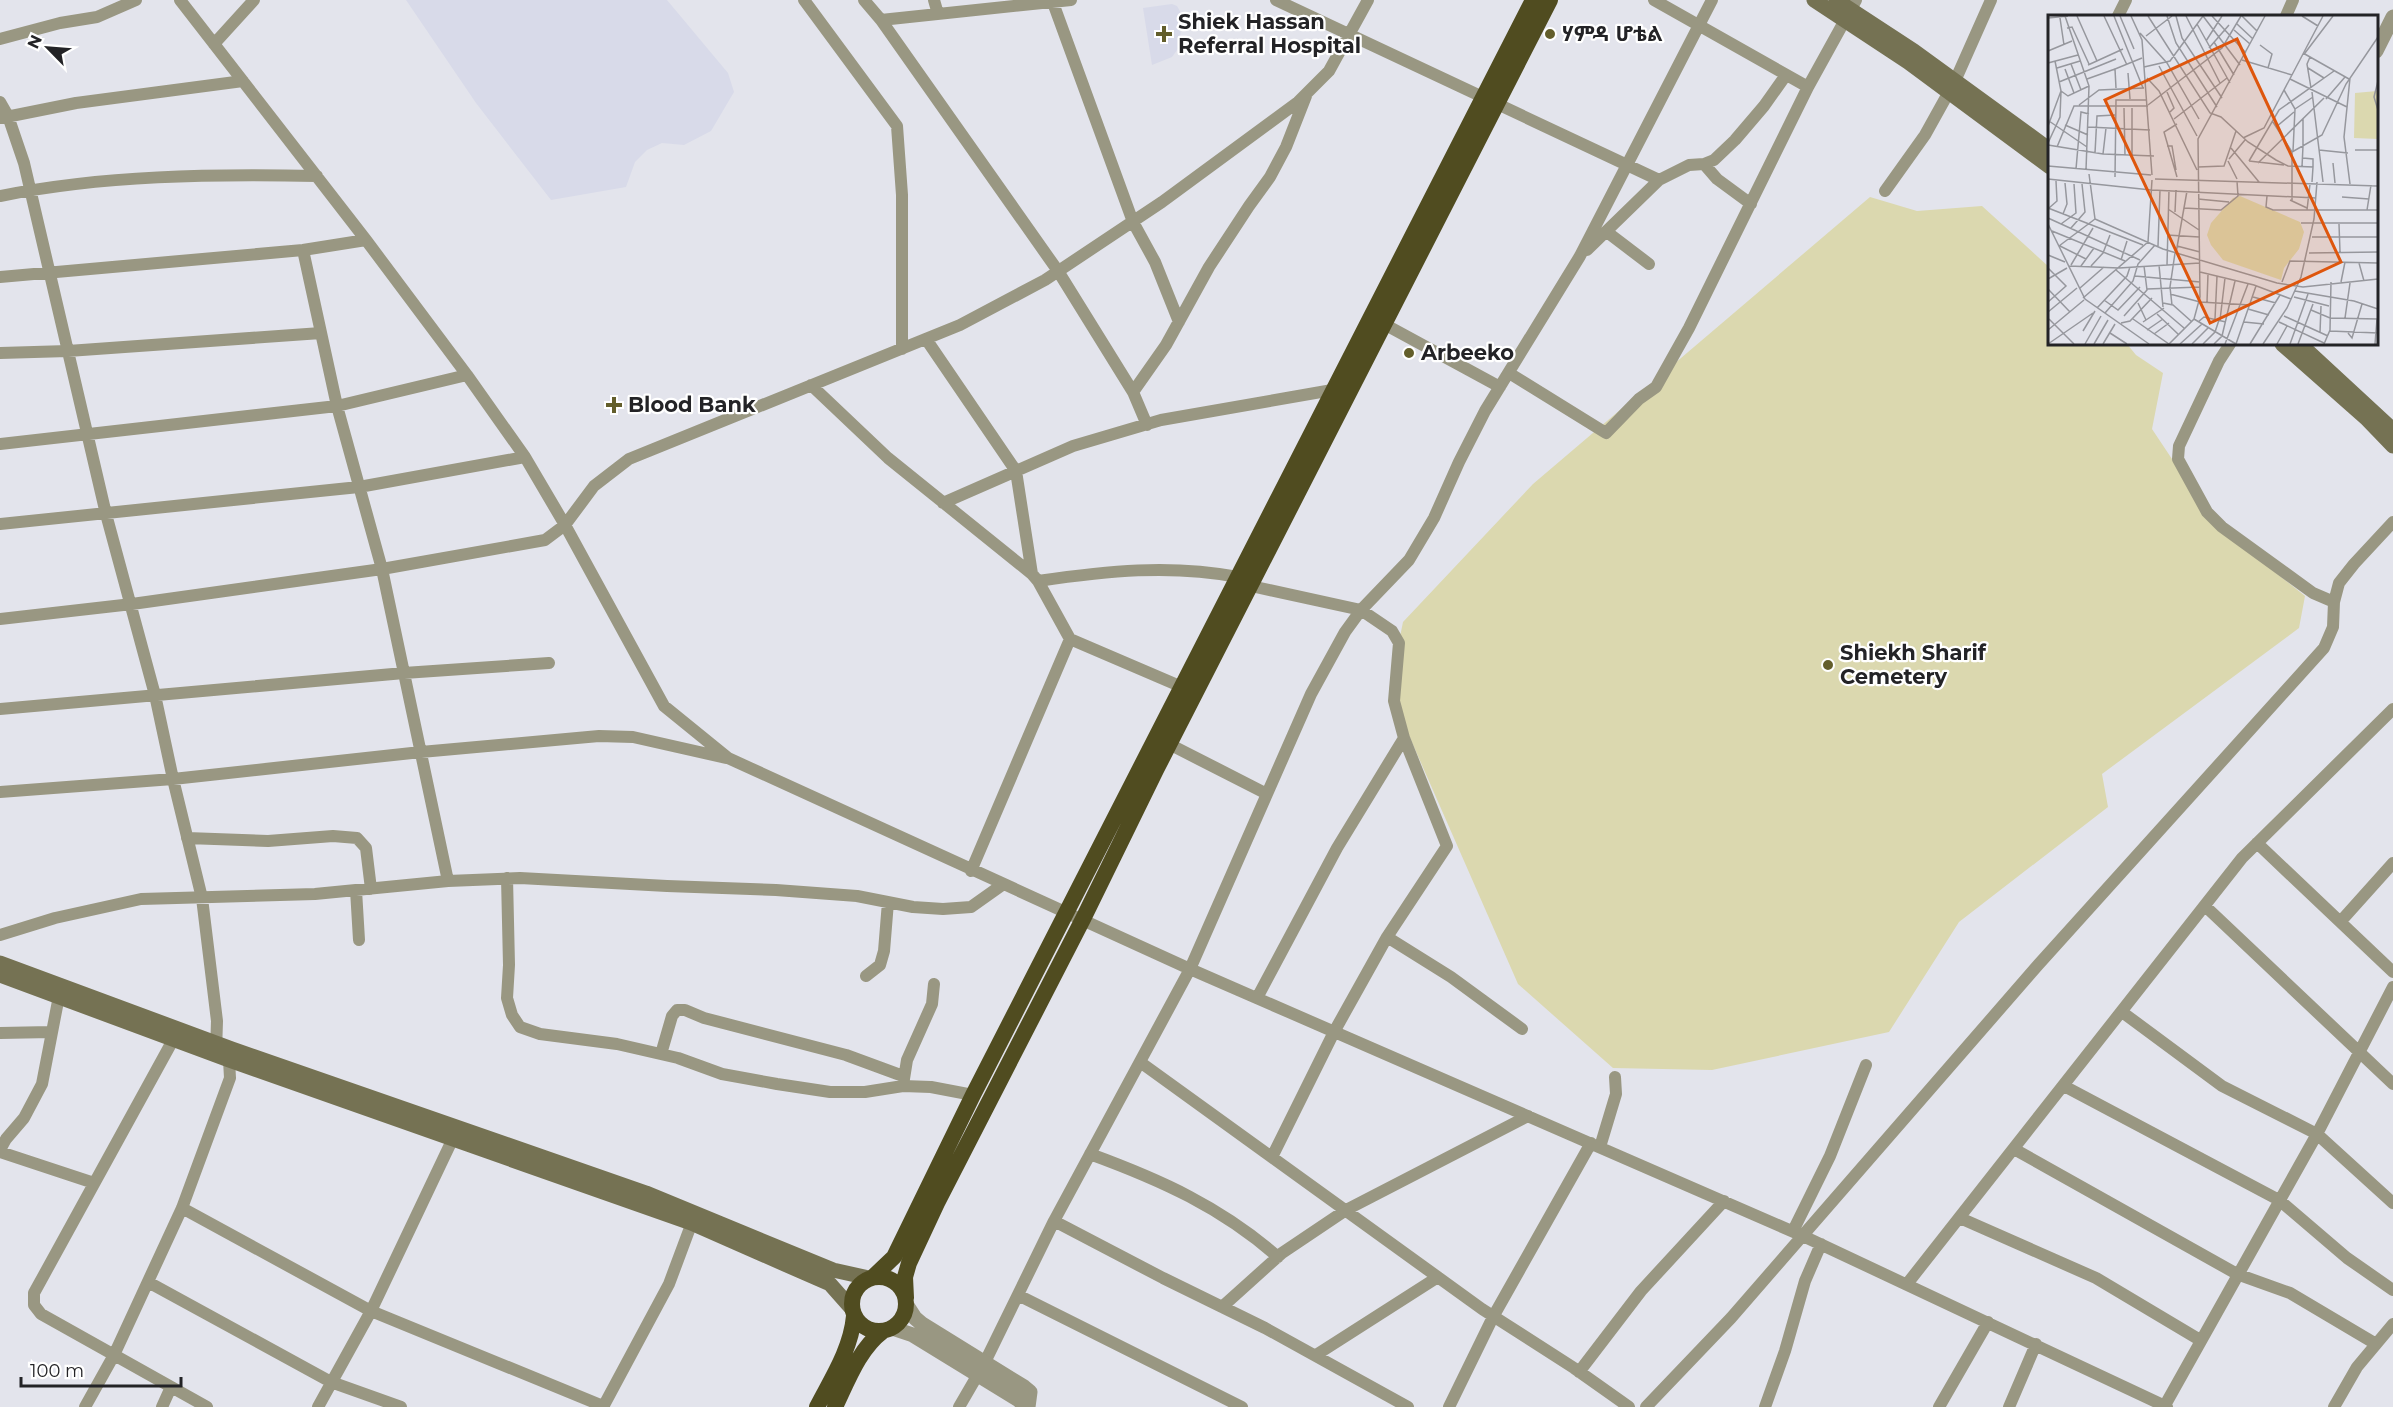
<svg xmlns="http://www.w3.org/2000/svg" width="2393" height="1407" font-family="Montserrat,'Noto Sans Ethiopic',sans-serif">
<rect width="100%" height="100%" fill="#e3e4ec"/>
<!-- built -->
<path fill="#d8dae9" d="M406,0H667L728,73L734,92L711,131L684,145L662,143L647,150L635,162L626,187L551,200L476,103Z
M1172,4L1177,6L1181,13L1180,46L1172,57L1152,65L1143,8Z"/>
<!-- green -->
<path fill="#dbd8af" d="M1870,197L1917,211L1982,206L2049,267L2050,344H2127L2136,355L2163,373L2152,429L2216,525L2305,596L2299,628L2102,774L2108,807L1959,922L1889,1032L1712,1070L1613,1068L1518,984L1389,690L1403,622L1533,484Z"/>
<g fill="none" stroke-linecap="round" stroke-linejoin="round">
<!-- minor -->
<path stroke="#999782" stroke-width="12" d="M180,0L366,240L467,375L525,457L565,525L664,706L728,758L1190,969L1803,1236L2167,1407
M804,0L897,126L902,195V349
M864,0L881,20L1058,271L1133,392
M934,0L938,14
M1052,0L1133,222L1155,262L1179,322
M1276,0L1659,180
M1654,0L1808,87
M2118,16L2126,0
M2286,16L2293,0
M881,20L1071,0
M0,39L60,23L97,17L136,0
M214,44L254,0
M0,102L8,116L24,163L106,514L155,695L173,779L202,898L217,1021L216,1052
M1,118L76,103L243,81
M1704,164L1717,179L1751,204
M1885,191L1925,135L1955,81L1991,0
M0,196C104,175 211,174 317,176
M1607,232L1649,264
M303,250L337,406L382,569L448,881
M1587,250L1659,180L1689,165L1704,164L1714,160L1735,140L1764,106L1786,75
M0,277L303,250L366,240
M1384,324L1500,387
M926,339L1016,471L1032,574
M2230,344L2219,361L2179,446L2178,459L2207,512L2222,527L2313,593L2334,602
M0,353L68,351L321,333
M1509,373L1606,433L1639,399L1656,387L1689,328L1808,87L1856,0
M811,385L888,458L1032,574L1038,581L1070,639L971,871
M1147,425L1133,392L1166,345L1209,267L1249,206L1270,177L1286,147L1306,96
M0,444L337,406L467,375
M943,503L1073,446L1161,420L1338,389
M0,524L359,487L525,457
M1038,581C1106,571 1170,564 1238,577
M1251,586L1361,610L1392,631L1399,643L1394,701L1404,738L1447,846L1387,937L1334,1032L1272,1157
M0,619L132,604L382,569L545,540L565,525L594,486L629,459L960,325L1045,280L1162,202L1298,102L1329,71L1368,0
M1070,639L1182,687
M0,709L404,673L549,663
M1169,744L1267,794
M0,792L173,779L421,752L599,736L633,737L726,758
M187,838L268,841L333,836L357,838L366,848L371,889
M2257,843L2393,972
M507,878L509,965L507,998L512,1015L520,1027L540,1034L617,1044L678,1058L722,1074L777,1084L830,1092H865L903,1086L931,1087L973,1095
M356,890L359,940
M2205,906L2393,1084
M2341,921L2393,863
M0,935L55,918L141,899L315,894L448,881L520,878L667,886L776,890L857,896L913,907L943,909L971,907L1002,885
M1387,937L1451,977L1522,1029
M866,976L880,965L884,951L888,902
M1257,998L1337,848L1404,738
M2122,1012L2222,1086L2317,1134L2393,1203
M0,1033L51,1032
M173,1040L34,1293V1305L41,1314L207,1407
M661,1054L672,1016L677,1010H685L704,1018L846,1055L903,1076
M1140,1062L1482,1309L1574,1368L1629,1407
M903,1085L907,1060L932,1004L934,984
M2064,1086L2279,1200L2347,1258L2393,1290
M1600,1147L1616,1094L1615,1077
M2014,1149L2237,1274L2290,1293L2376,1344
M0,1150L6,1139L24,1118L42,1084L59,996
M0,1152L94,1183
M1090,1154C1161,1180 1221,1207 1278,1257
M182,1208L371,1311L603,1406
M1960,1218L2096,1278L2200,1340
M1054,1221L1163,1278L1265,1328L1408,1407
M1793,1231L1830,1156L1866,1065
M148,1282L331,1382L401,1407
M1907,1284L2242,858L2393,709
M1018,1295L1242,1407
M1222,1307L1282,1253L1346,1210L1528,1116
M1316,1355L1438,1277
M985,1362L1054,1221L1190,969L1311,694L1345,632L1361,610L1409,560L1434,518L1459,462L1485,411L1580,256L1712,0
M1579,1372L1641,1291L1724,1201
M85,1407L114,1355L182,1208L230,1078L229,1060L232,1053
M162,1407L171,1387
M318,1407L371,1311L456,1132
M603,1407L669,1284L694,1217
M959,1407L977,1376
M1449,1407L1493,1317L1591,1143
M1646,1407L1731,1318L2038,965L2324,648L2333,627L2334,602L2339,583L2354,564L2393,522
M1765,1407L1785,1351L1805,1281L1821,1244
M1939,1407L1988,1322
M2009,1407L2036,1344
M2164,1407L2317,1134L2393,987
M2334,1407L2357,1367L2393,1324"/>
<!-- tertiary -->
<path stroke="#999782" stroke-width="15" d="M2376,51L2393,17
M906,1304L915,1318L922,1324L1024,1387L1030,1392L1028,1407
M892,1328L913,1335L1019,1400L1025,1407"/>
<!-- secondary -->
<path stroke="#757253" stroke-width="15" d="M1814,0L1908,62L2050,167
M1836,0L1914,51L2050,150
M2282,344L2366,418L2393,446
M2300,344L2393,430
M0,963L232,1049L646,1193L833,1270L869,1278
M0,975L229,1060L691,1223L830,1284L853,1310"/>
<!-- trunk -->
<path stroke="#504c20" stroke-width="16" d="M852 1304a27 27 0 1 1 54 0a27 27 0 1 1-54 0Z
M873,1277L894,1257L973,1095L1533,0
M906,1298L905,1277L909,1263L937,1203L1083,919L1156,770L1550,0
M817,1407C832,1378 851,1349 854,1316
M835,1407C848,1380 859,1349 883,1331"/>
</g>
<!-- markers -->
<g fill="#635e2b" stroke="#fff" stroke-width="2">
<path d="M1161 25h6v6h6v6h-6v6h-6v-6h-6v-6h6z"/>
<circle cx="1550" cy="34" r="6"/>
<circle cx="1409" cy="353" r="6"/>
<path d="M611 396h6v6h6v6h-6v6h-6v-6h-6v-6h6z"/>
<circle cx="1828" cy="665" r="6"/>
</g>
<g text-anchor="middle" stroke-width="4.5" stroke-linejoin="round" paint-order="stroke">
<!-- poi labels -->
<g font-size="21" font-weight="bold" fill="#232326" stroke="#fff" text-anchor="start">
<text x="1178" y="29">Shiek Hassan<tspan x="1178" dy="24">Referral Hospital</tspan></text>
<text x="1562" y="41">ሃምዳ ሆቴል</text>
<text x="1421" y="360">Arbeeko</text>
<text x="628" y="412">Blood Bank</text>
<text x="1840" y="660">Shiekh Sharif<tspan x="1840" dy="24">Cemetery</tspan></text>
</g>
</g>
<!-- overview -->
<g transform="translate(2048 15)">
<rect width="330" height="330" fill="#e3e4ec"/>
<path d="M329,76L330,124L306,123L307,78ZM192,181L252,207L256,217L251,234L236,253L233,265L175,245L163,230L159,220L163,208L185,183Z" fill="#dbd8af"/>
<path fill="none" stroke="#96979d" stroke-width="1.5" d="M17,1L41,71L38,155M29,1L49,46M56,1L79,50M66,1L95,73M72,1L86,34M83,1L94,25L104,160M100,1L162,98L173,102L200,127L228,145L240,151L265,152L264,167M119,1L128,28L169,92M128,1L134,23L174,83M138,1L172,68M155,1L192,50M164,1L198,38M194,1L209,16M254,1L270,11M0,3L20,1M12,3L16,30M149,9L182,68M189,9L205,24M19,13L24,12L41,49M186,15L202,29M92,18L119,48L151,104M98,21L124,1M158,26L174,1M166,27L186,60M212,30L224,39L220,53M161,33L181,10M0,36L24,26M255,38L301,64M257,38L285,1M262,42L259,49L263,73M194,45L244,60M0,48L30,40M23,49L33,75M40,50L75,34M111,51L149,121M96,52L122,46L155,1M9,53L32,46M260,53L276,63M17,54L26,78M80,58L82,84M99,63L111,76L149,155M302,63L296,122L302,169M39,64L67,54M242,64L299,92M330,66L326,82L330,95M11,67L68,44M68,73L67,54L94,43M236,75L247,94L245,136M13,76L20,81L41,71M119,77L126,93L122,97M264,77L275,167M278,84L297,62M31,90L51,75L96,73M100,90L174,33L193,1M76,93L77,141M247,94L265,82M255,103V131M126,104L179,63M1,106L39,132M225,107L244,137M129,109L116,117L129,162M17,110L40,120M0,111L13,76L7,46M40,112L102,115M228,112L246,97M195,123L216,113L275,1M0,128L12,102L13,76M0,130L55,139L106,141M119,131H124L128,155M9,132L26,91H100M183,133L211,167M271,135L300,138M307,135H330M47,138L49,101L67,100M55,139L58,113M84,141V93M255,143L265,144V152M181,144L197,125M180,146L189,164M201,146L231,95L286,56M201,146L236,150M210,148L276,83M285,148L287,168M0,151L103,160M150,152L176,151L188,116M254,152L255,131M28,154L33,97L41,99M67,162L68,85H99M0,164L103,175M107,164L330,171M104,175L268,183M219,181L218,192L225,195H330M294,182L321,184M150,184L181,187M242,185L259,193M244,186V137L274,120L298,69L330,22M0,193L95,230M1,193L9,186L8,166M136,193L173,195L190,181L189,166M120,194L151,215M259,195L262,169M319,195L323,170M127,197L128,175M15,199L19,189L17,168M0,203L92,245M47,204L115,234L229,268L255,272L330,264M253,208H330M0,209L37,284L101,329M13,209L28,198L26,169M291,209L292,237M23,213L37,197L34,169M4,216L77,246M119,220L151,222M264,222H330M11,231L47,204L41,159M12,231L38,244M110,231L112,175M129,231L152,237M128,238L139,176M261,238L330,237M0,240L17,247M73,245L79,226M311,248L316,266M23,250L45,213M111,250L115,292M119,250L121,175M21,251L71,253L152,248M33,251L46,233M43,251L55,238L62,220M0,253L18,271L0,287M68,255L136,313M152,257L206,270L243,284M87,261L152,267M0,264L19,253M234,267L242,246L330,248M293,267L297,247M32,273L56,252M0,274L22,297M99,274L152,272M247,276L306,286L330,294M122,279L152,287L202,290M205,282L228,288M246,282L281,291M35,283L100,227L104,165M56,285L70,295L92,272M159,287L160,259M90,288L98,305M115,288L125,290L143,306M124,290L122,272L127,238M49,293L79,261L82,252M200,294L221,300M263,295L282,303L330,304M0,297L29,273M57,298L85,266L90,249L107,230M109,299L130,319M76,301L99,275L96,251M236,301L280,321M297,303L302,268M1,304L26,329M85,304L121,329L146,304L152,282L150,124L217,1M146,304L188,329M167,304L169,261M172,305L177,263M95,307L116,293M150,307L156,302L178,307M196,307L216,309M231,307L276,328M73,308L82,306L104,283M0,315L36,285M99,315L115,304M35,316L47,296M282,316L330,318M62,318L79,329M272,318L273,291M300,318L304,323L314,289M106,319L121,308M0,329L45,298M37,329L53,301M46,329L60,305M55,329L67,309M132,329L154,309M144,329L160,313M155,329L167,317L171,305M166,329L174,321L187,266M177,329L200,269M188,329L208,271M202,329L232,280M215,329L239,293L253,262L266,204L269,167M229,329L239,311M242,329L260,279M250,329L265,289M276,329L282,315L283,267M327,329L329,304"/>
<path fill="#de560d" fill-opacity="0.15" stroke="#de560d" stroke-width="3" d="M189,24L293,247L162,308L57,85Z"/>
<rect width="330" height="330" fill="none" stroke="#232326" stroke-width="3"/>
</g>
<!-- north arrow -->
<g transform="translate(48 48) rotate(295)" stroke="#ffffff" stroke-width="4.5" paint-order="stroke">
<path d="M0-4.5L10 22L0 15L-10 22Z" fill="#232326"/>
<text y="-9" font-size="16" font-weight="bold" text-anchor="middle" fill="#232326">N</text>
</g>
<!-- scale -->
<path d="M21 1377v9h160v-9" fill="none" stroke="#232326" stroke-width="3"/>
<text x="30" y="1377" font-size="18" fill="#232326" stroke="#ffffff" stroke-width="4.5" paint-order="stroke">100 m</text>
</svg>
